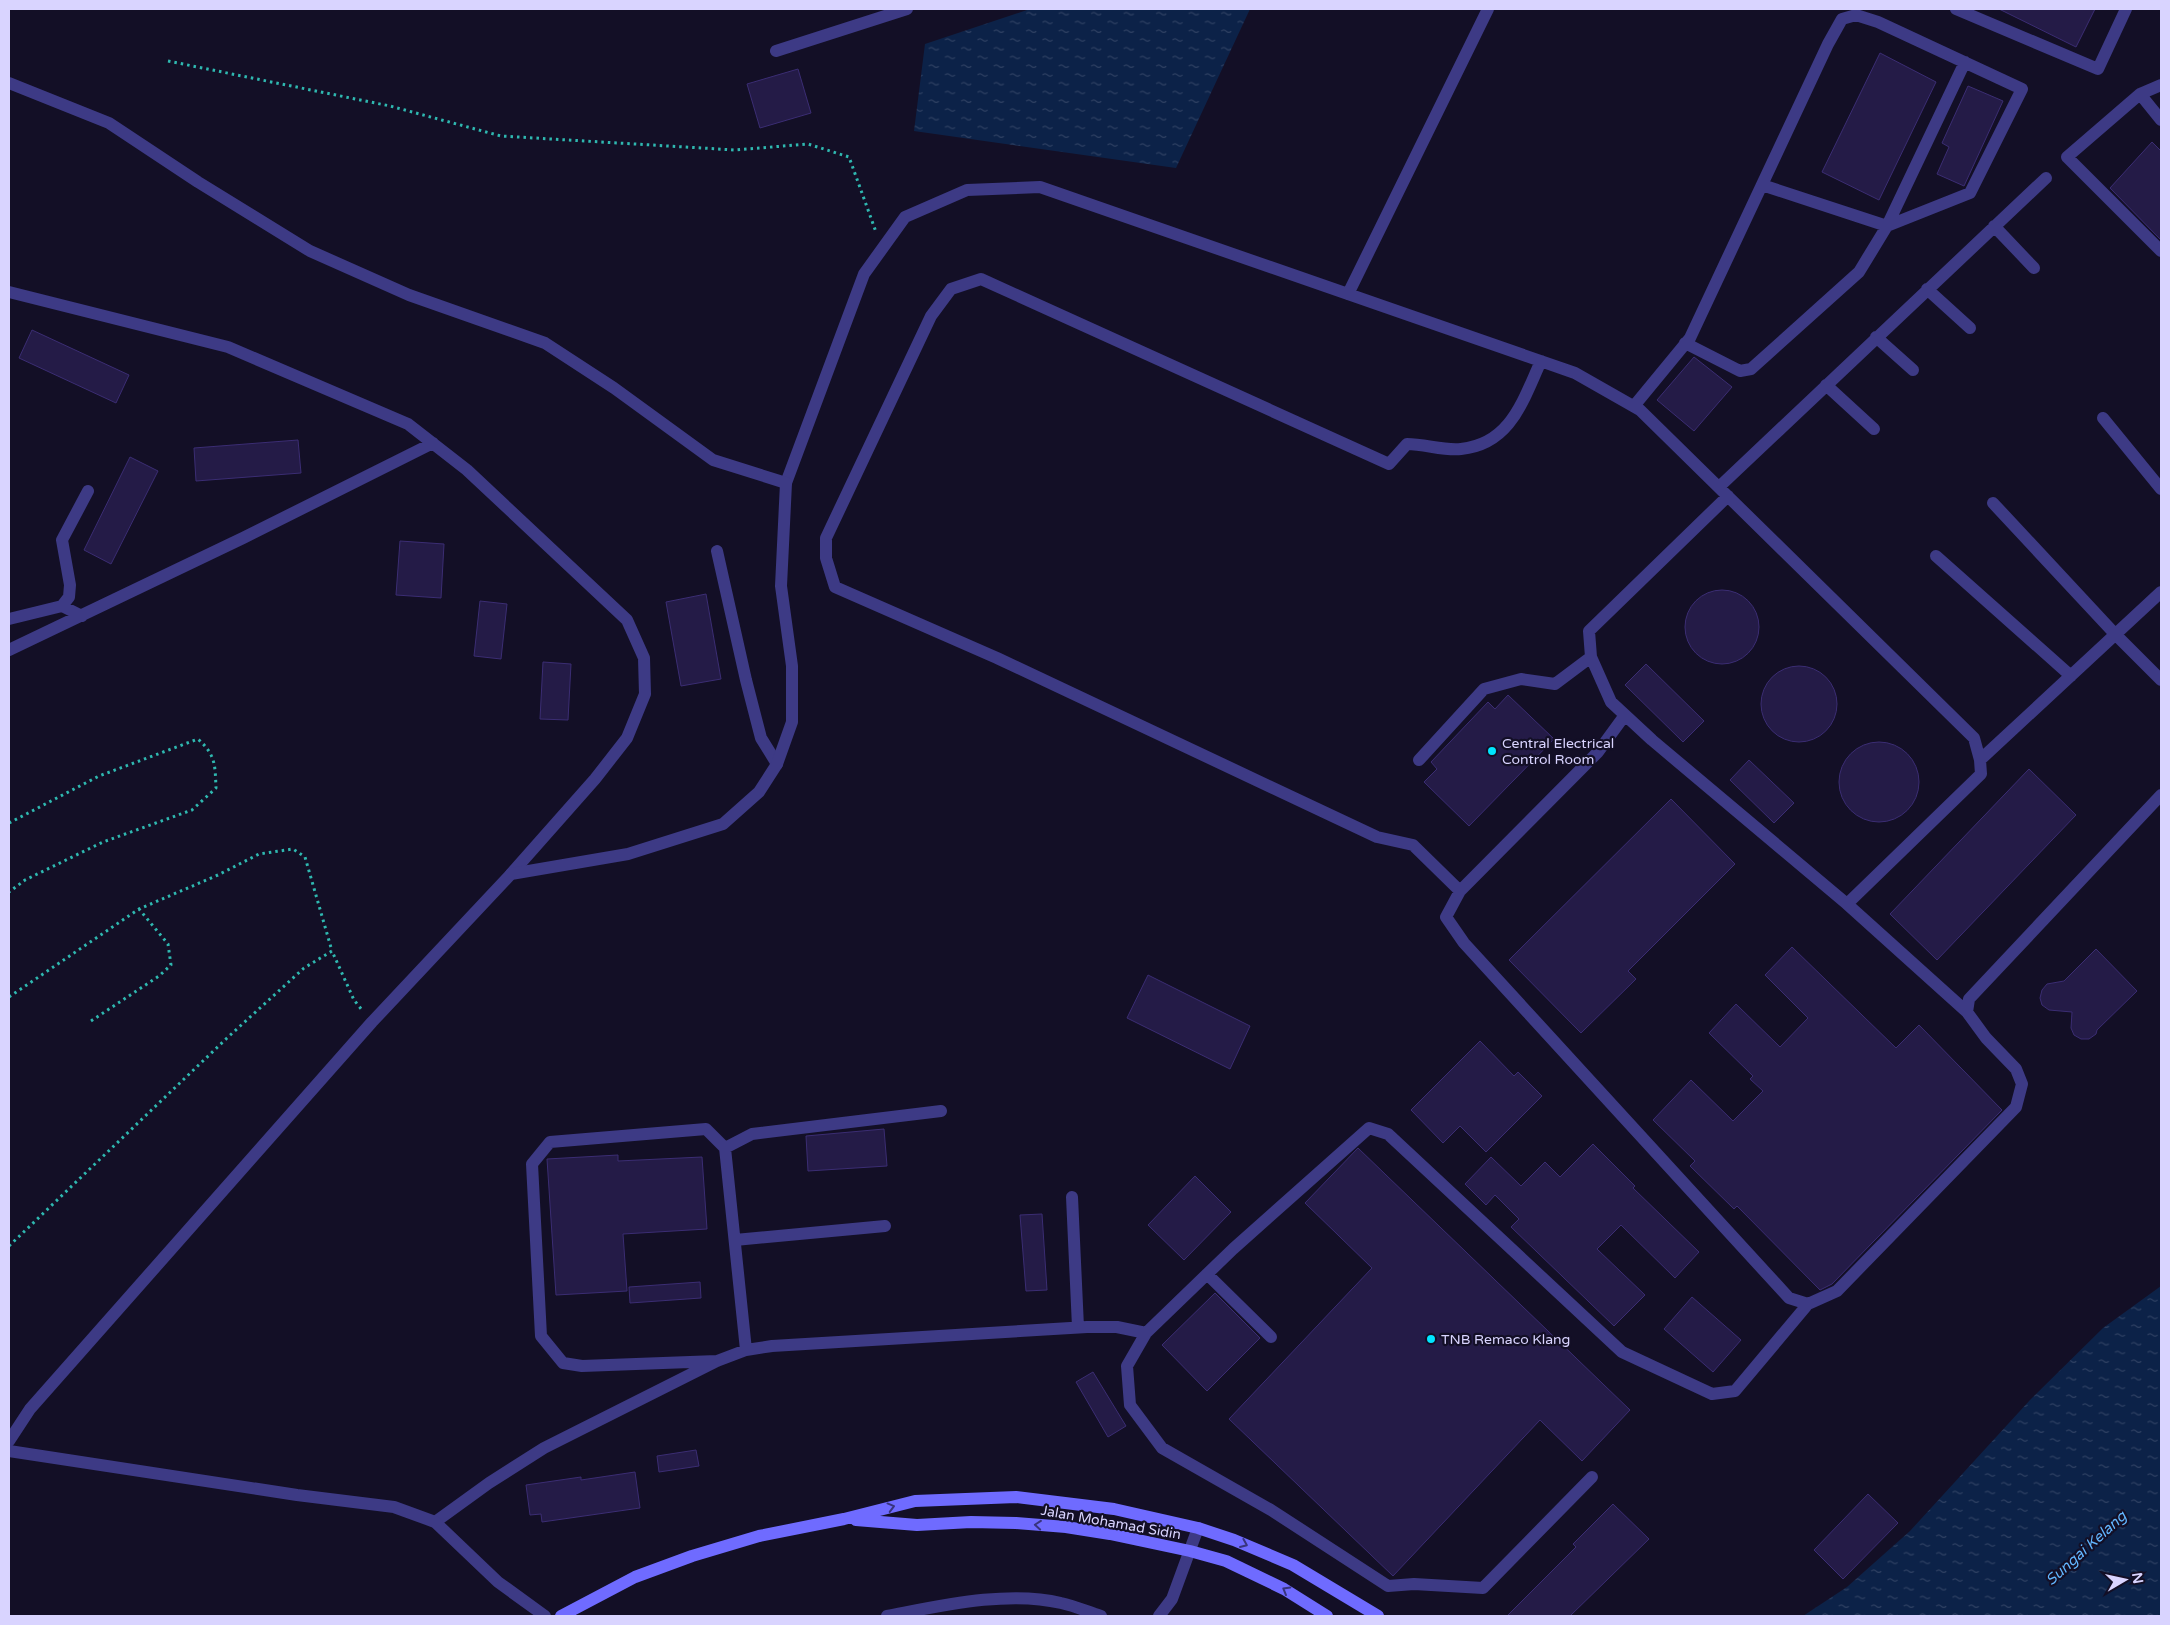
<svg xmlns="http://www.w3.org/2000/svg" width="2170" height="1625" font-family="'Varela Round',sans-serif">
<defs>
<pattern id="water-ripples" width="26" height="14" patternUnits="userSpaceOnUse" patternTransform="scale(1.25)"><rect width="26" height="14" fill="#0c2248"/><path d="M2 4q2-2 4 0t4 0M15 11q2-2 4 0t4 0" fill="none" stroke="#2f4163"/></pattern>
</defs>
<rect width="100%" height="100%" fill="#130f26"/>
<!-- water -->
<path fill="url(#water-ripples)" d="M1030,9H1250L1176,168L914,131L925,44Z
M2161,1286V1616H1803L1847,1587L1910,1531L2030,1400L2103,1328Z"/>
<!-- building -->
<path fill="#241b47" stroke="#3b2d73" d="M1999,9H2095L2076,47Z
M1880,53L1936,82L1879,200L1822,172Z
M798,69L811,113L760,128L747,84Z
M1968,86L2003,101L1964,186L1937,174L1949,147L1942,143Z
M2152,142L2161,151V240L2110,188Z
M32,330L129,375L116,403L19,358Z
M1694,357L1732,387L1694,431L1657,400Z
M298,440L301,473L196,481L194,448Z
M130,457L158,471L111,564L84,550Z
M400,541L444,544L441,598L396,595Z
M1685 627a37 37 0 1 1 74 0a37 37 0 1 1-74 0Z
M706,594L721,679L681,686L666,602Z
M480,601L507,604L501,659L474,656Z
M543,662L571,664L568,720L540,719Z
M1646,664L1704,721L1683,742L1625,685Z
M1761 704a38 38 0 1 1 76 0a38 38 0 1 1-76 0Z
M1508,695L1554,739L1469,826L1424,782L1437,769L1431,762L1488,702L1495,709Z
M1839 782a40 40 0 1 1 80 0a40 40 0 1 1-80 0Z
M1749,760L1794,803L1774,823L1730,780Z
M2029,769L2076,815L1937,960L1890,914Z
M1671,799L1735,864L1628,971L1636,979L1581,1033L1509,960Z
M1792,947L1896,1048L1919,1025L2002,1110L1832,1284L1820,1290L1737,1206L1734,1209L1690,1166L1695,1161L1653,1120L1691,1080L1733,1121L1763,1091L1750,1079L1753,1076L1709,1033L1736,1004L1780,1047L1808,1018L1765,975Z
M2096,949L2137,991L2097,1030L2096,1034L2089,1039H2081L2074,1035L2071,1028L2072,1012L2049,1010L2042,1005L2040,998L2042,990L2047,984L2064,981Z
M1148,975L1250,1026L1230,1069L1127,1018Z
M1480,1041L1514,1076L1518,1072L1542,1096L1486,1152L1460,1126L1443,1143L1411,1110Z
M884,1129L887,1166L808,1171L806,1136Z
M1593,1144L1635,1186L1633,1188L1699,1252L1675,1278L1621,1225L1597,1249L1645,1295L1614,1326L1511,1227L1519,1219L1495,1195L1486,1205L1465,1184L1491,1157L1521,1186L1545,1162L1560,1177Z
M1358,1148L1630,1410L1582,1461L1540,1420L1393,1576L1229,1419L1372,1268L1305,1203Z
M618,1155V1161L702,1157L707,1229L623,1234L627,1291L556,1295L547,1159Z
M1195,1176L1231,1212L1184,1260L1148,1225Z
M1042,1214L1047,1290L1026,1291L1020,1215Z
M700,1282L701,1298L630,1303L629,1287Z
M1215,1293L1260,1338L1207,1391L1162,1345Z
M1692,1297L1741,1340L1713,1372L1664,1329Z
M1093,1372L1126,1426L1108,1437L1076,1382Z
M696,1450L699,1466L659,1472L657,1456Z
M635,1472L640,1508L542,1522L541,1514L530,1515L526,1485L581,1477V1480Z
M1868,1494L1898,1523L1843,1579L1814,1550Z
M1613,1504L1649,1539L1570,1616H1507L1576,1547L1573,1544Z"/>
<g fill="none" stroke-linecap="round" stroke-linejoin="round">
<!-- path -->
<path stroke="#2fb8b0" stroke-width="3" stroke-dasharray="2.5 4" stroke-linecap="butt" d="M168,61L390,106L501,136L735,150L808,144L849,157L876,232
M9,823L99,776L198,739C216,755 215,766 216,788L192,810L103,842L25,880L9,892
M9,997L139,909L218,875L259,854L293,849L305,857L332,951
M91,1021L159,976L171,965L168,944L139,909
M9,1246L227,1038L304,968L332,951L354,1000L362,1010"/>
<!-- service -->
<path stroke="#3d3a85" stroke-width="12" d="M1956,9L2098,69L2126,9
M776,51L907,9
M2161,85L2140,94L2161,120
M2140,94L2067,157L2161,251
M1994,226L2034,268
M1927,289L1970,328
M9,292L228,347L408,424L467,470L627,620L644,658L645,694L627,738L595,779L511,874
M1348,294L1488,9
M1876,337L1913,370
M1685,343L1740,371L1751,369L1859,272L1887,226L1965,62
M1826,385L1874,429
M1634,406L1690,338L1828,44L1842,19L1856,15L1878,22L2022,89L1970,193L1887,226L1762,185
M2103,418L2161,489
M786,483L864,274L905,217L967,190L1040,187L1575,373L1640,410L1974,738L1980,760L1981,774L1847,904
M1719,487L2046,178
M1728,496L1589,631L1591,657L1611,702L1652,740L1847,904L1967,1012
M1993,503L2115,634L2161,680
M717,551L746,680L761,738L777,764
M1936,556L2071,676
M62,606L69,597L70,585L62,540L88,491
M9,619L62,606L82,616
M9,650L243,538L433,443
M1625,715L1598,752L1460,891L1446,917L1464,943L1789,1298L1808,1304L1837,1291L2016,1107L2022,1084L2016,1069L1986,1038L1967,1012L1969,999L2161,795
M1419,760L1484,689L1521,679L1555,684L1591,657
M1980,760L2161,592
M1460,891L1413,845L1377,837L997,658L835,587L826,558V538L931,316L951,289L981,279L1389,464L1407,444C1425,444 1444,451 1461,449C1511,444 1523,400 1541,361
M725,1148L752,1134L941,1111
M1072,1197L1078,1327
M735,1240L885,1226
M1207,1274L1271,1337
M717,1361L582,1366L563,1363L541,1336L532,1164L550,1142L706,1129L725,1148L746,1350
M1592,1477L1483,1588L1414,1584L1388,1586L1271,1510L1162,1448L1130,1405L1127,1366L1146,1333L1233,1249L1369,1128L1388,1134L1622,1352L1712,1394L1735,1391L1808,1304
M435,1522L489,1483L544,1448L717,1361L746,1350L772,1346L1087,1327H1117L1146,1333"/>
<!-- minor -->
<path stroke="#3d3a85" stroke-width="12" d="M9,83L109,123L198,182L310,251L409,295L545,343L614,388L713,460L786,483L781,586L792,666V722L777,764L759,792L723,824L628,854L511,874L372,1022L30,1409L9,1441"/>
<!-- tertiary -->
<path stroke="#3d3a85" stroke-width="12" d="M9,1451L297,1495L394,1507L435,1522L498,1582L545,1616
M887,1616C940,1606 1008,1590 1061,1603C1075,1606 1088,1612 1101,1616
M1159,1616L1172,1599L1198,1528"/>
<!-- secondary -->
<path stroke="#6f6bff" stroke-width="12" d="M856,1520L917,1525L971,1522L1016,1523L1066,1527L1110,1534L1190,1551L1226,1561L1284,1589L1327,1616
M561,1616L635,1577L692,1556L759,1536L844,1519L915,1501L1016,1497L1114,1509L1198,1528L1234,1540L1293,1565L1378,1616"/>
</g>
<!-- one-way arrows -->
<defs><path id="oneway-chevron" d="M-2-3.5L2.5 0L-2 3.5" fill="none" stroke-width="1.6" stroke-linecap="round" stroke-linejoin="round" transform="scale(1.25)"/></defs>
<g stroke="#38347d">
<use href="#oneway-chevron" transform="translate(891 1507) rotate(-15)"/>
<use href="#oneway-chevron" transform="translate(1038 1525) rotate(-175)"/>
<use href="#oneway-chevron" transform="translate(1244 1544) rotate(23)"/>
<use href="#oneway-chevron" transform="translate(1286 1590) rotate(-150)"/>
</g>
<!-- markers -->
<g fill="#00e5ff" stroke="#130f26" stroke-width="2">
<circle cx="1492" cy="751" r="5"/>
<circle cx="1431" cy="1339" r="5"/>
</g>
<g text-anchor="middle" stroke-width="4.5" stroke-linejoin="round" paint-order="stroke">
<!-- poi labels -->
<g font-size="14" fill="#d9d4ff" stroke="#130f26" text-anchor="start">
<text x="1502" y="748">Central Electrical<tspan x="1502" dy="16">Control Room</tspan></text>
<text x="1441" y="1344">TNB Remaco Klang</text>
</g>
<!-- street labels -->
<g font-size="14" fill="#d9d4ff" stroke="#130f26">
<text transform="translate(1111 1522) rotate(10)" y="5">Jalan Mohamad Sidin</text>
</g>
<!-- water labels -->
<g font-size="15" font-style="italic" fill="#62b6ff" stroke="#130f26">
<text transform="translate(2086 1548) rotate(-42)" y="5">Sungai Kelang</text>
</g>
</g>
<!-- border -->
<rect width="2170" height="1625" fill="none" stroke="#d9d4ff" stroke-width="20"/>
<!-- north arrow -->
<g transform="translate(2125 1580) rotate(81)" stroke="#130f26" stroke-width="4" paint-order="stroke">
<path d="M0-4L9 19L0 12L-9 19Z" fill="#d9d4ff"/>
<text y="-8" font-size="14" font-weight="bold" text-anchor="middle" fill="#d9d4ff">N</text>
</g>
</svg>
